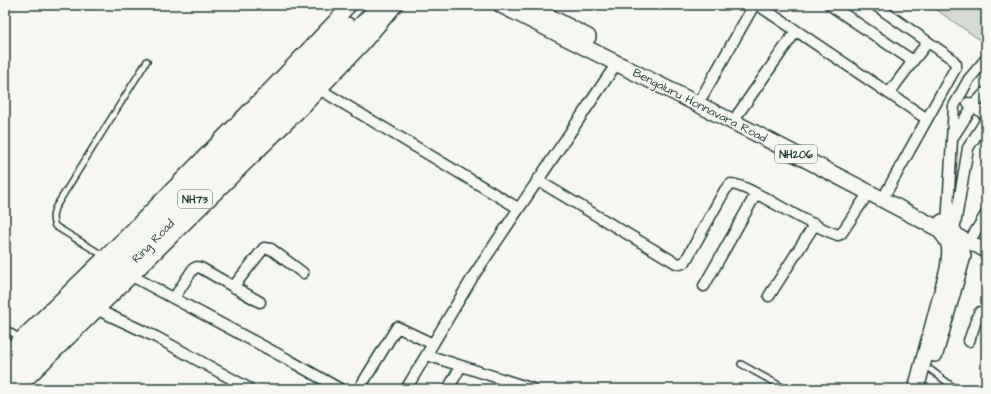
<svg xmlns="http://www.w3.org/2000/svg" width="991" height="394" font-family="'Architects Daughter',sans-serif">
<rect width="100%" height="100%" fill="#f6f6f2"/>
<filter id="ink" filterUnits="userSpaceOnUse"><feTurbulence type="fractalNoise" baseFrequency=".025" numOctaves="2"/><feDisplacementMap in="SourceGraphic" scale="8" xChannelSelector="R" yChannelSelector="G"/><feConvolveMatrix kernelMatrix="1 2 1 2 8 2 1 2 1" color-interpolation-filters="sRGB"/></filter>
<g filter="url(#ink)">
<!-- green -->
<path fill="#d6dbd6" stroke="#7a8c85" d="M937,5H986V44L934,8Z"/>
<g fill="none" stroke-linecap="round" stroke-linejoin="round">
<!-- lane casing -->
<g stroke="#1f3d34" stroke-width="8">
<path id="lane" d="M104,256L55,226C52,219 53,215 55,208L147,61
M5,328L20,338
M741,364L786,389
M931,370L956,389"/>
</g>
<!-- street casing -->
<g stroke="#1f3d34" stroke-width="13">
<path id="street" d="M758,5L927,119
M830,5L913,61L889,93
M875,5L951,58L956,64V67L887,191
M913,61L928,42
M314,86L518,208
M703,95L754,5
M968,103L986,115
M738,114L796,31
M953,137L973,106L986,92
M537,180L676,263L680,264L685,262L725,190L731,184C742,185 753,192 763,197C785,209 814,227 838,235L841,234L869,192
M947,225L954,106L969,79L986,59
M954,231L968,148L986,120
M969,242L986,214
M132,276L287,359L340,389
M704,286L756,194
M233,287L264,248L271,249L303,273
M769,296L815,224
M174,298L193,269L197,267L201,268L260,302
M98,310L156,337L250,389
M969,341L978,315L980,312H986
M427,355L533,389
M359,389L397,327L433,344
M406,389L474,275L617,63
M448,389L461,366"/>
</g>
<!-- secondary casing -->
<g stroke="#1f3d34" stroke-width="16">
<path id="secondary" d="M951,236H958L986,251
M5,354L124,238L272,87L350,5
M17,389L306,104L362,45L396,5"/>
</g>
<!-- primary casing -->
<g stroke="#1f3d34" stroke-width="18">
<path id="primary" d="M501,5L755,133L937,228C952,242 951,249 948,269L916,389
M527,5L588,37
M935,354L963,256C961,241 956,229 942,222"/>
</g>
<!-- highway casing -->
<g stroke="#1f3d34" stroke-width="20">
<path id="highway" d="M5,368L154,222L347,26
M5,388L33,362L282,110L381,5"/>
</g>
<!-- lane -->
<use href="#lane" stroke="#f6f6f2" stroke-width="5"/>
<!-- street -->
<use href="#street" stroke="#f6f6f2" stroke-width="10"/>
<!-- secondary -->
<use href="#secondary" stroke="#f6f6f2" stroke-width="13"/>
<!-- primary -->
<use href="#primary" stroke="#f6f6f2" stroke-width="15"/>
<!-- highway -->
<use href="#highway" stroke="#f6f6f2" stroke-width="17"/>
</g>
</g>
<g text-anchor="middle" stroke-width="3" stroke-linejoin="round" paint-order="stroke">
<!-- shield labels -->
<g fill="#f6f6f2" stroke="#60746d" stroke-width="1">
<rect x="775" y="145" width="42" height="18" rx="3"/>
<rect x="178" y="190" width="34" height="18" rx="3"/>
</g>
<g font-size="11" font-weight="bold" fill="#1f3d34">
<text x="796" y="158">NH206</text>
<text x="195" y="203">NH73</text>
</g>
<!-- street labels -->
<g font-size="12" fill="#1f3d34" stroke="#f6f6f2">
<text transform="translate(700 105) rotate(27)" y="4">Bengaluru Honnavara Road</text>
<text transform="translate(153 241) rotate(-46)" y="4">Ring Road</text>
</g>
</g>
<!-- margin -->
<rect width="991" height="394" fill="none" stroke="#f6f6f2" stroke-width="20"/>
<rect x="10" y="10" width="971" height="374" fill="none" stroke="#1f3d34" stroke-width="1.5" filter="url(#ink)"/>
</svg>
